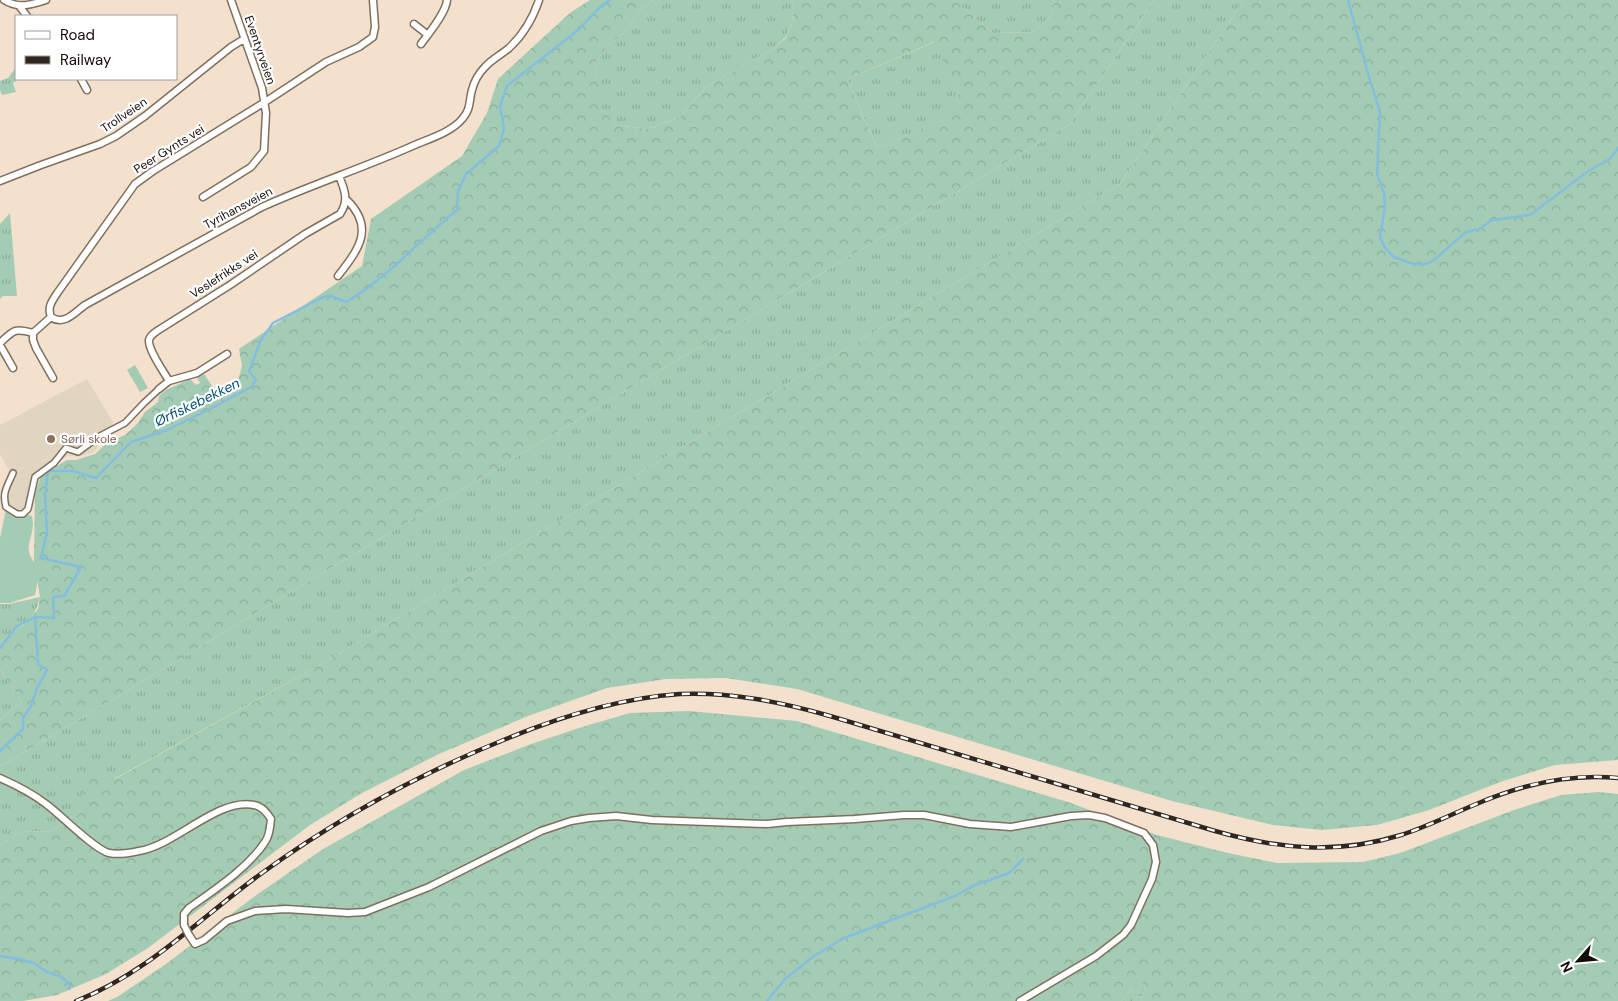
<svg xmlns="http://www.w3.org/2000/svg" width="1618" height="1001" font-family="'DM Sans',sans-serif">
<defs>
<pattern id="grass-tufts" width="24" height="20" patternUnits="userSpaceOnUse" patternTransform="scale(1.25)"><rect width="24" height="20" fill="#a4ccb4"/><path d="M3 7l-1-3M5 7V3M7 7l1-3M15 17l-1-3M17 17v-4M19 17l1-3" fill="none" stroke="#8cae99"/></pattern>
<pattern id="forest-crowns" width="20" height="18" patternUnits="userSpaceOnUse" patternTransform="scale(1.25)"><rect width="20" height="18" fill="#a4ccb4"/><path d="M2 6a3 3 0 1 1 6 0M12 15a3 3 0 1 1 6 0" fill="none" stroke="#8cae99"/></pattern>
<pattern id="wetland-marsh" width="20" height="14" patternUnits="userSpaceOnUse" patternTransform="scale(1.25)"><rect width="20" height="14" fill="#a4ccb4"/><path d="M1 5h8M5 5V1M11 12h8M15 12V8" fill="none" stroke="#8cae99"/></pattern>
</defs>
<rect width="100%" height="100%" fill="#f3e1cd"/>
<!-- education -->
<path fill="#e0d5c1" d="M87,379L113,422L94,452L78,457L68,455L40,476L26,515L6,509L3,506L0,498L2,488L9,470L0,454V425Z"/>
<!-- grass -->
<path fill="url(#grass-tufts)" d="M653,0H794L792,22L786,37L773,49L707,86L679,118L647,129L616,125L600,107L595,64L607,46L624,33L640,10Z
M954,0H1055L1049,19L1033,32L993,33Z
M1154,0H1244L1120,184L318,666L114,779L82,811L50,832L23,831L0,845V767L1070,124Z
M935,42L959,93L951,116L877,148L847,79Z
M16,67V79H19L13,83L16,92L2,95L0,90V81L8,78Z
M10,213L17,296H3L0,299V224Z
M40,597C35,621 19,629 0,641V604H9Z
M0,669L22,702L0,720Z"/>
<!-- forest -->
<path fill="url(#forest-crowns)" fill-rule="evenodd" d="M590,0H653L640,10L624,33L607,46L595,64L601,107L616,125L647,129L679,118L707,86L773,49L786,38L792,22L794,0H954L993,33L1033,32L1049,19L1055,0H1154L1070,124L0,767V720L22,702L0,669V641L23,626L38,609L40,597L34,561L35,494L41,476L67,460H76L95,454L107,443L125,435L137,424L145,412L158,402L159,396L166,390L190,379L196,385L200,383L197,377L204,374L212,386L217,389L238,380L242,366L239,349L362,266L371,219L462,156L487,113L498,79L571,12ZM934,42L959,93L950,116L877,148L847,79Z
M1244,0H1618V760L1555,765L1503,781L1429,810L1377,825L1322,830L1273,825L1172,801L797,689L726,678L666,679L607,688L528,716L439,754L362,793L310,825L148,948L106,974L57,995L23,1001H0V845L23,831L50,832L82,811L81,770L115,779L318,666L1120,184Z
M689,711L797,721L1068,802L1157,835L1228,853L1277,863L1363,862L1400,853L1514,810L1561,795L1599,792L1618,794V1001H1141L1145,988H1133L1121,1001H108L117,997L166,964L255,896L323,849L464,770L531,744L585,726L630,713Z"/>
<!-- wetland -->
<path fill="url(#wetland-marsh)" d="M1617,648H1618V689L1609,672Z
M1142,982L1145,987L1141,1001H1121L1133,988Z"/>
<!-- garden -->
<path fill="#a4ccb4" d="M135,365L148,388L140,392L127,370Z
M6,509L32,516C37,540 17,546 40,569L35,595L10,603H0V538Z"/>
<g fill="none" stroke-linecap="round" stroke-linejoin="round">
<!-- stream -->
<path stroke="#83bee0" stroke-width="2.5" d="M1348,0L1369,77L1380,112L1377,174L1384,193L1385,207L1380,237L1385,248L1394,257L1413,264H1427L1435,259L1466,232L1479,229L1492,220L1530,215L1587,172L1611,158L1618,148
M0,648L17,626L35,617
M0,751L23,729V718L31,706L37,688L47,670L38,664L35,617L54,618L53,597L64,596L81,567L41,558L47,532L45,495L48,471H73L96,478L131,442L167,430L214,407L251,387L256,380L249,371L261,340L273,323L319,299L329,295L346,302C388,278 419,240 457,210L458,191L466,174L499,146L504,129L500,106L507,86L578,30L598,9L610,0
M0,956L19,959L34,963L47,972L62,977L70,985L69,989
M767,1001L785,979L814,956L844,938L955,896L973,886L1009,873L1023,859"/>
<!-- pedestrian casing -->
<g stroke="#7f705e" stroke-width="8">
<path id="pedestrian" d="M13,473C7,487 2,492 6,507L17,514H23L28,509L35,477L54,463L66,448L78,452L98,437L125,423L144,403L159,389"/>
</g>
<!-- minor casing -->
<g stroke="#7f705e" stroke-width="9">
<path id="minor" d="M4,0C18,9 31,5 46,0
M19,6L27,16
M414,24L428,35
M421,44C429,33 446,13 447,0
M81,79L87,90
M0,181L41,165L100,144L116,136L145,116L231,47L244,39
M203,197L251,167L264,151L266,113L262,88L231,0
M338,276C359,249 375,228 347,200
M51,317C64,326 74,313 85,305L262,207C313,184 366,167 417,144C432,138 453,131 463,118C471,109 469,100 472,90C474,82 479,73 485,67C492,59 501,55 509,48C523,35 533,18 539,0
M51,317C47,307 52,301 58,292L135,184L153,171L265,102L326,62L359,47L373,37L375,27L373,0
M51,317L33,333V340L36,348L53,378
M0,343C14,330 14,328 33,333
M0,345L13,368
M169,381C164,372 148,350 149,340C150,336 154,333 157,331L230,285L305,234L340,214C349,201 345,190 339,176
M159,389L169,381L197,373L227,354
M0,778C16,785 32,793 46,804C60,814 95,850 109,853C118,855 130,853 139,851C176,845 217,798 254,805C262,806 267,813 271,819C270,827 270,835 265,842C248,868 214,890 189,908L184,914V925
M189,935L195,944L204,940L227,921L255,911L286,909L348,913L365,912L429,887L541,831L571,821L589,818L616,816L652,820L767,824L787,822L855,819L904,815H924L970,824L1011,827L1071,816L1089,815L1105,818L1144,833L1153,845L1156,862L1152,879L1131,925L1123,935L1096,956L1020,1001"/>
</g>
<!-- pedestrian -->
<use href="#pedestrian" stroke="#fff" stroke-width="5"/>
<!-- minor -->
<use href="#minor" stroke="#fff" stroke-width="6"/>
<!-- rail casing -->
<g stroke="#2f271f" stroke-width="4.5">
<path id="rail" d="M76,1001C148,973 201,917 262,873C338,818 419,774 506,739C562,716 620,698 680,694C732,692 781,702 830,716L1215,831C1279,849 1336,855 1401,835C1426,827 1450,815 1474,805C1520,785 1568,773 1618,778"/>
</g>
<!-- rail -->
<use href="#rail" stroke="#fff" stroke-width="2.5" stroke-dasharray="8" stroke-linecap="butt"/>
<!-- minor-bridge casing -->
<g stroke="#7f705e" stroke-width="9" stroke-linecap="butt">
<path id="minor-bridge" d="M184,925L189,935"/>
</g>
<!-- minor-bridge -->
<use href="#minor-bridge" stroke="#fff" stroke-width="6"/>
</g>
<!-- markers -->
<circle fill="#8d6e63" stroke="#fff" stroke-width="2" cx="51" cy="439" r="5"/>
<g text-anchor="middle" stroke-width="4.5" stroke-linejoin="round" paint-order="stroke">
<!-- street labels -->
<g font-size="12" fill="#130d07" stroke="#fff">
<text transform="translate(260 50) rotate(71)" y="4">Eventyrveien</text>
<text transform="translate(124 115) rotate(-34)" y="4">Trollveien</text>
<text transform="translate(169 149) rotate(-32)" y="4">Peer Gynts vei</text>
<text transform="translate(238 208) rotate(-28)" y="4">Tyrihansveien</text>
<text transform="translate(224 274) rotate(-33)" y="4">Veslefrikks vei</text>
</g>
<!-- education labels -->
<g font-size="12" fill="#785e54" stroke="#fff" text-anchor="start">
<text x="61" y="443">Sørli skole</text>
</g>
<!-- water labels -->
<g font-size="14" font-style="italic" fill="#005172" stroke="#fff">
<text transform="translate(197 402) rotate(-26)" y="5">Ørfiskebekken</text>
</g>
</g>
<!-- legend -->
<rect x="15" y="15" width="162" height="65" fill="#ffffff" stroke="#a19e9c"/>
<rect x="25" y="31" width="25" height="8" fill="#ffffff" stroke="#a19e9c"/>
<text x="60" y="40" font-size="15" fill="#130d07">Road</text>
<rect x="25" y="56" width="25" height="8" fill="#2f271f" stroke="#a19e9c"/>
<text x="60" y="65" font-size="15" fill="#130d07">Railway</text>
<!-- north arrow -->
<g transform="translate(1578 961) rotate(243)" stroke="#ffffff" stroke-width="4" paint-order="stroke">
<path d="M0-4L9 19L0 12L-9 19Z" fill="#130d07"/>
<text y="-8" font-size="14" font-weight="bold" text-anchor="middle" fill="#130d07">N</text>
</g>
</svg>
